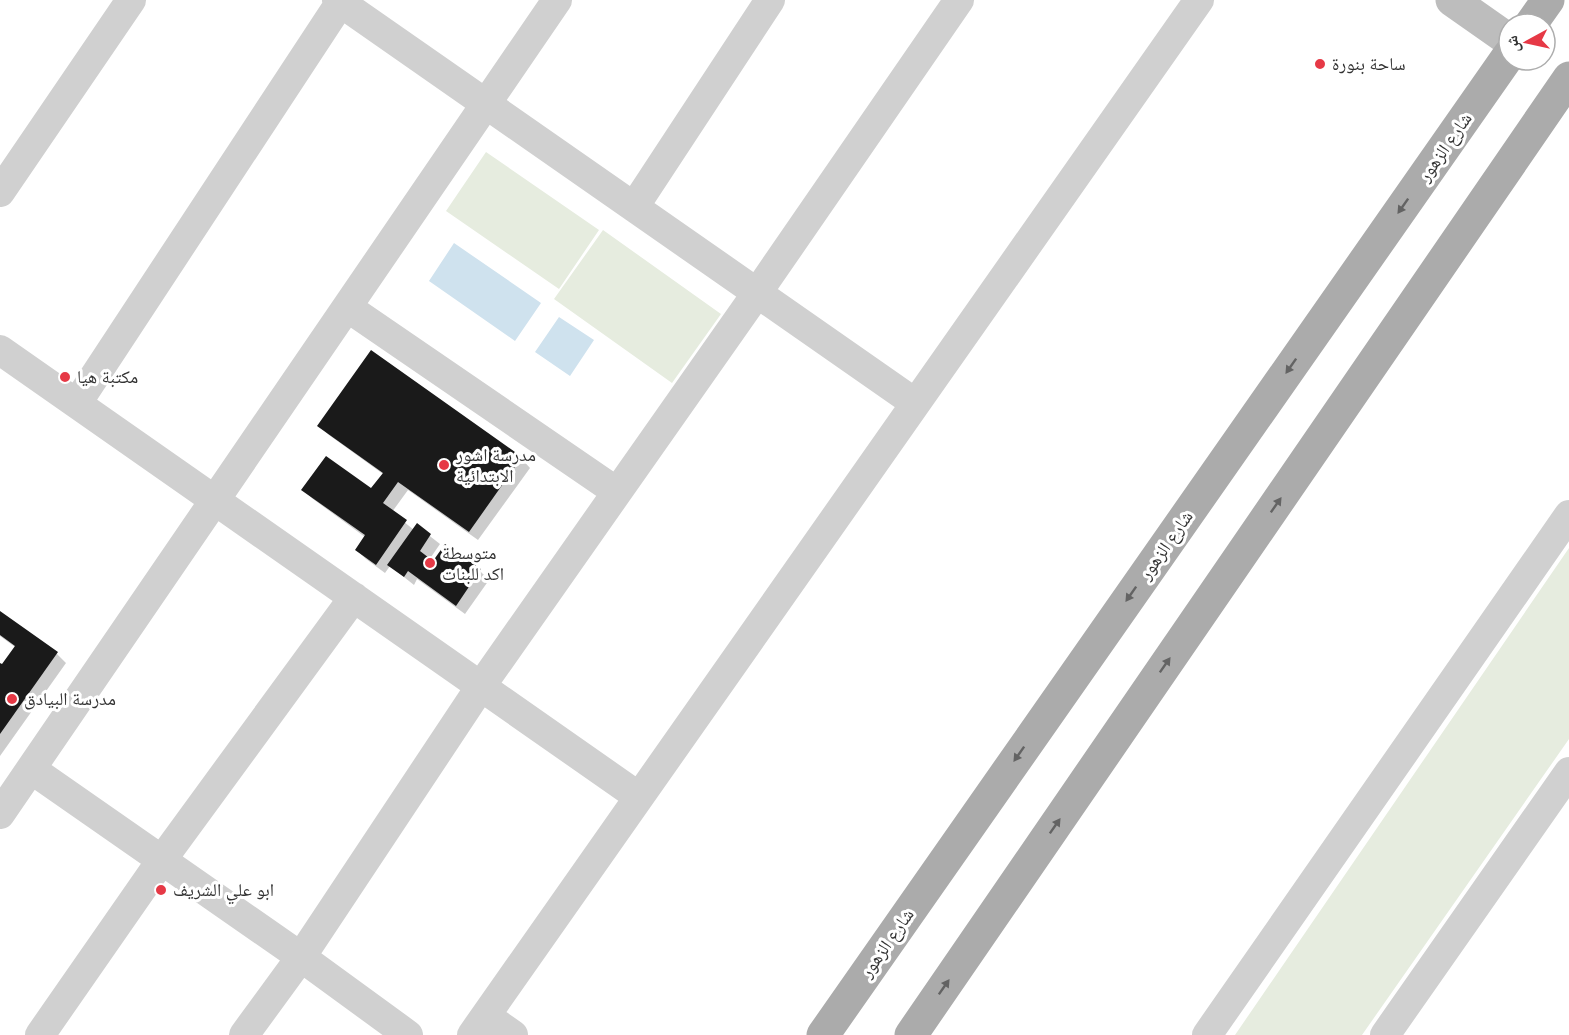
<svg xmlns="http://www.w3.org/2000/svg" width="1569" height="1035" font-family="'Noto Sans','Noto Naskh Arabic',sans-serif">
<rect width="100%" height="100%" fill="#fff"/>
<!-- green -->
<path fill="#e6ecdf" d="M486,152L599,230L559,289L446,211Z
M603,230L721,314L672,383L554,299Z
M1569,548V739L1362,1035H1235Z"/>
<!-- water -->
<path fill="#cfe2ee" d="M454,243L541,303L515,341L429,281Z
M559,317L594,340L570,376L535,352Z"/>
<!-- shadow -->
<path fill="#0003" d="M319,426L521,458L530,468L478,540L408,490L392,512L414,530L417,526L440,544L429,560L433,563L446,546L480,571L489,580L465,614L417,579L414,585L390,566L385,573L366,559L357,550L365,537L313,499L303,490H372L383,474L329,435Z
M0,613L57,654L66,663L0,756V665L2,666L15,647L0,636Z"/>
<!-- building -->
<path fill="#1a1a1a" d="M371,350L522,457L469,532L398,482L383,503L407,520L376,565L355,550L365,535L301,490L326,456L371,488L383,473L317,426Z
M417,523L431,534L420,551L433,561L445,544L481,569L456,606L408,571L404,577L387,565Z
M0,611L58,652L0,734V663L2,664L15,646L0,635Z"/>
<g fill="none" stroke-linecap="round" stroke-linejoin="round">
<!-- street -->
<path stroke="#d0d0d0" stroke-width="30" d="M337,0L915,403
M0,192L131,0
M634,207L770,0
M347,307L617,492
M0,350L639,797
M77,403L342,0
M31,769L301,957L408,1035
M0,814L557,0
M486,1016L513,1035
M40,1035L161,861L354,597
M244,1035L301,957L481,686L757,293L959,0
M472,1035L1199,0
M1207,1035L1569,515
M1385,1035L1569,772"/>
<!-- secondary -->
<path stroke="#bdbdbd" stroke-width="33" d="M1452,0L1509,40"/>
<!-- primary -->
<path stroke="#ababab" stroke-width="33" d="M1531,24L1548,0
M823,1035L1509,55
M911,1035L1569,78"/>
</g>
<!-- one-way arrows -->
<defs><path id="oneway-solid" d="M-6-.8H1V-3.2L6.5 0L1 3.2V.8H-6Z" transform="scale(1.5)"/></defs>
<g fill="#636363">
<use href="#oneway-solid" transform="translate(1403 206) rotate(125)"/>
<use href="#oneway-solid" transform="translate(1291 366) rotate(125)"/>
<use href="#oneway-solid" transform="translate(1276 505) rotate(-55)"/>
<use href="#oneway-solid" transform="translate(1131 594) rotate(125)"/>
<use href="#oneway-solid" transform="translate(1165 665) rotate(-55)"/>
<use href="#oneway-solid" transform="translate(1019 754) rotate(125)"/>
<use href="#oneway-solid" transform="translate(1055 826) rotate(-55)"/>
<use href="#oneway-solid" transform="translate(944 987) rotate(-55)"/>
</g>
<!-- markers -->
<g fill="#e63946" stroke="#fff" stroke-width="2">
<circle cx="1320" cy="64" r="6"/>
<circle cx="65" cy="377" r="6"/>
<circle cx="444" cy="465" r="6"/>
<circle cx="430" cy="563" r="6"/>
<circle cx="12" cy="699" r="6"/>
<circle cx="161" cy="890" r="6"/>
</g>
<g text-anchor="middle" stroke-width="6" stroke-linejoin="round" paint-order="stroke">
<!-- poi labels -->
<g font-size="18" fill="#333" stroke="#fff" text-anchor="start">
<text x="1332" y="70">ساحة بنورة</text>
<text x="77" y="383">مكتبة هيا</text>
<text x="456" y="461">مدرسة اشور<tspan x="456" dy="21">الابتدائية</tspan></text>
<text x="442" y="559">متوسطة<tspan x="442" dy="21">اكد للبنات</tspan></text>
<text x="24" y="705">مدرسة البيادق</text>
<text x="173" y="896">ابو علي الشريف</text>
</g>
<!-- street labels -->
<g font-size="18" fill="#333" stroke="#fff">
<text transform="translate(1445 147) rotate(-55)" y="6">شارع الزهور</text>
<text transform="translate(1166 545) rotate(-55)" y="6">شارع الزهور</text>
<text transform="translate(887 943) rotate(-55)" y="6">شارع الزهور</text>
</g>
</g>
<!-- north arrow -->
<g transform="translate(1527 42) rotate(262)"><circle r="28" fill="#ffffff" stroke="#adadad" stroke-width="1.5"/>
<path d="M0-4.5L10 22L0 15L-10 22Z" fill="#e63946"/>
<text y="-9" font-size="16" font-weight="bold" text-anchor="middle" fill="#333333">ش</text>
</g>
</svg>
